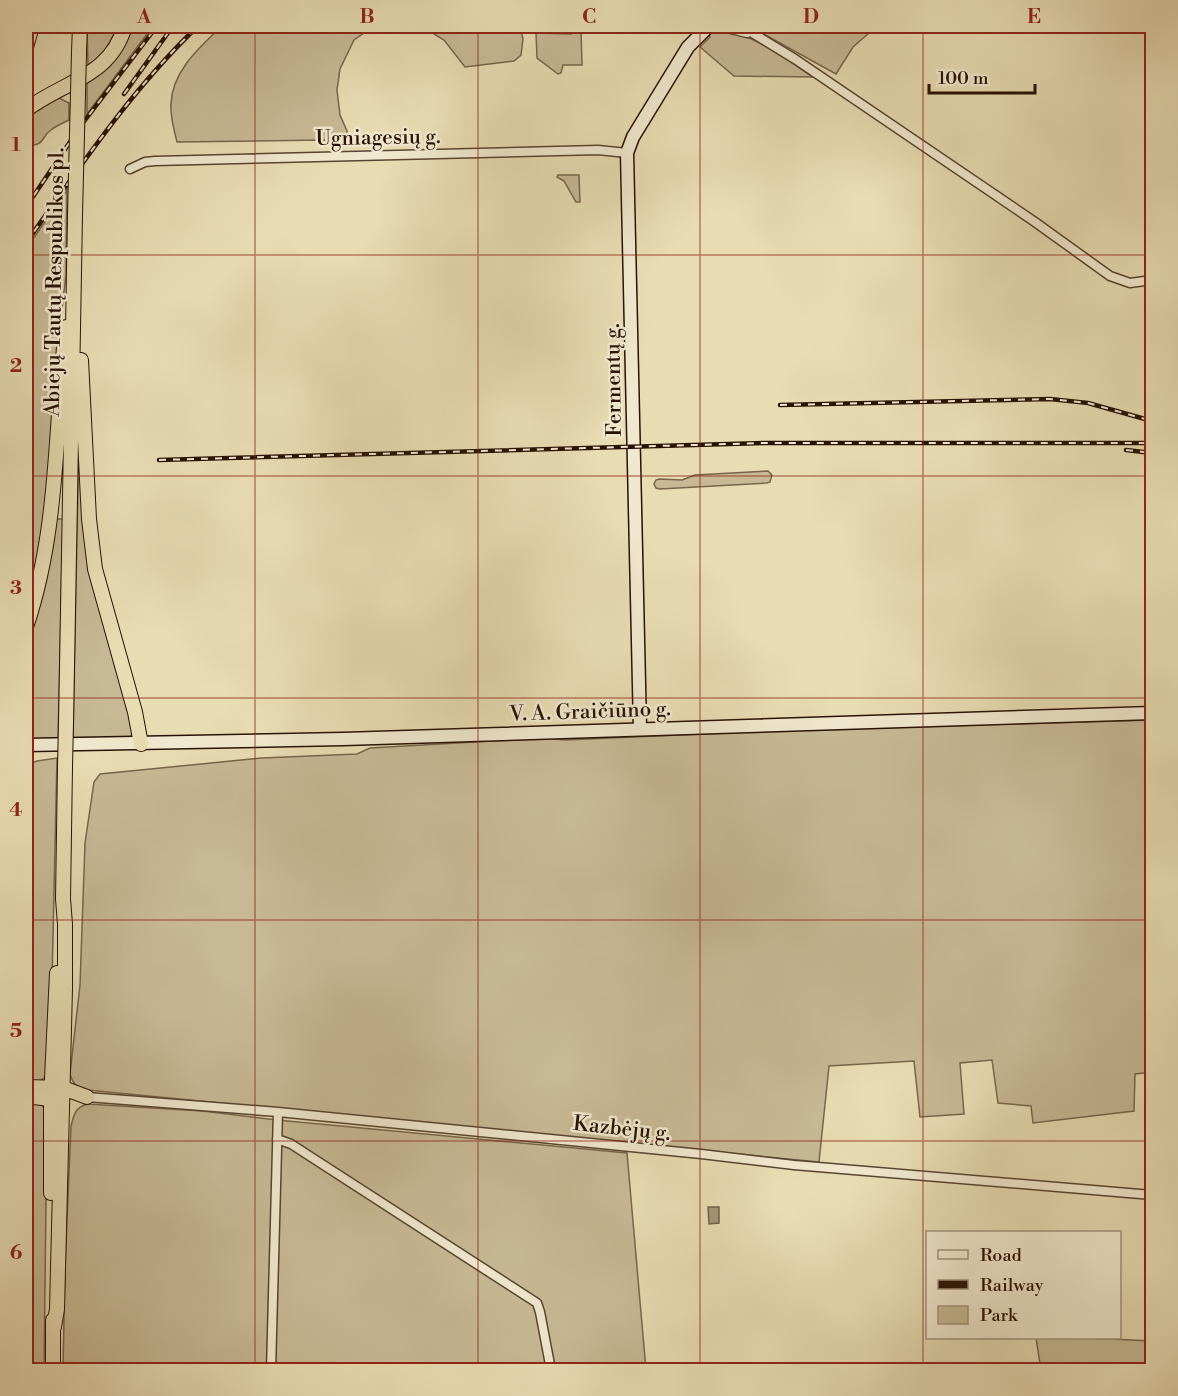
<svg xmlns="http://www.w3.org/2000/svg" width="1178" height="1396" font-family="'Libre Bodoni',serif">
<rect width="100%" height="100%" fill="#e8dcb3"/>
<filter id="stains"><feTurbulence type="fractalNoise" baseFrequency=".00333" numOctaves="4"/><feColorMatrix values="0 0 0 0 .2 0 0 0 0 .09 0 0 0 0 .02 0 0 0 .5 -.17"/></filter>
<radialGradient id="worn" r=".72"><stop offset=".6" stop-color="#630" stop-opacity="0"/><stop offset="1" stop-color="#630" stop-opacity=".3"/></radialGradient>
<!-- green -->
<path fill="#c7b995" stroke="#77654c" stroke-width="1.5" d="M87,26H118L101,58L88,66Z
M130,26H153L87,114V83C109,72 118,45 130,26Z
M222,26H374L354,40L340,69L337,90L340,115L347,131V140L346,142L338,144L324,140L177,142C174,130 170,116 171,104C172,71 200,47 222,26Z
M400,26H520L523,39L521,55L514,61L465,67L444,40L431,32Z
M749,26H877L853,47L836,74Z
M572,29L581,30L582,65H563L561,73L558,74L537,58L536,33L571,34Z
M716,30C751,31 784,58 813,77L734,76L700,47L710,37L706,33Z
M57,97L69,103V120C63,123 56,126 51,130C42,136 44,145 32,145L28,150L26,161V114Z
M558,175H579L580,202H576L564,181L557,177Z
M67,190L66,275L57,351L44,535L26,616V249Z
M79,433L83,501L134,734L128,738L73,739Z
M768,471L772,475L770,482L767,483L660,489L656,488L654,484L656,480L659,479L682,480L695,475Z
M56,519H63L58,740L26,739V643L35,614Z
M1152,720V1072L1135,1074L1134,1111L1033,1123L1031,1106L998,1103L992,1060L960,1063L964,1114L920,1117L914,1061L829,1066L819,1162L87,1090C76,1087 73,1084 70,1074L80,985L85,843L94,782L100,774L262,758L357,754L370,748L547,738L565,740L771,731Z
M57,758L50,1070C44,1082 37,1082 26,1083V766L37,761Z
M26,1100L41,1103L47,1113L44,1370H26Z
M87,1104L203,1111L277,1120L627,1153L646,1370H63L65,1267L71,1126C74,1114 75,1108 87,1104Z
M1036,1338H1089L1152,1341V1370H1041Z"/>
<!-- water -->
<path fill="#a69778" stroke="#73614a" stroke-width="1.5" d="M708,1207H719V1223L709,1224Z"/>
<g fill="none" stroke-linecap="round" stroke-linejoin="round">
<!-- minor casing -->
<g stroke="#574430" stroke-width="11">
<path id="minor" d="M719,26L747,33
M741,26L795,59L1035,222L1110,276L1130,283L1152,280
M130,169L145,162L155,161L598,150L627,153
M87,1097L278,1112L701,1154L794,1165L1152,1195
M277,1139L291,1144L537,1303L540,1312L551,1370
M271,1370L278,1112"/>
</g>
<!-- secondary casing -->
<g stroke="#271104" stroke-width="15">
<path id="secondary" d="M640,729L627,153L633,137L688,47L709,26
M26,745L343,739L1152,713"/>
</g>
<!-- trunk casing -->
<g stroke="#271104" stroke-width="16">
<path id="trunk" d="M26,47L32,26
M79,52L80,26
M26,110C63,81 110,78 125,26
M81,360L89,519L95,569L135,712L141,744
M26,627C59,530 55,427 66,327
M66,723L75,215
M26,1087L63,1088L87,1097
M26,1096L58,1100
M51,1193V1100L57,973
M54,1327L57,1309L65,988V924L63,899L65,767
M53,1370V1320"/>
</g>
<!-- minor -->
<use href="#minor" stroke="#f0e8ce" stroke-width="8"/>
<!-- secondary -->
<use href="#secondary" stroke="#f0e8ce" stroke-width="12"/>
<!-- trunk -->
<use href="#trunk" stroke="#e8dcb3" stroke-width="14"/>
<!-- rail casing -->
<g stroke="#271104" stroke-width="4.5">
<path id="rail" d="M124,94L173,26
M26,207L82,124L157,26
M26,243C79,168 131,90 198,26
M780,405L1050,399L1088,403L1152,421
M1126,450L1152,453
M159,460L765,443H1152"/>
</g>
<!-- rail -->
<use href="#rail" stroke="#f0e8ce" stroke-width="2" stroke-dasharray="7" stroke-linecap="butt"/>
<!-- trunk-bridge casing -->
<g stroke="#271104" stroke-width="16" stroke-linecap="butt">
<path id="trunk-bridge" d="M75,215L79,52
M65,767L66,723"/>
</g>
<!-- trunk-bridge -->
<use href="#trunk-bridge" stroke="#e8dcb3" stroke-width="14"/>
</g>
<!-- grid -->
<path fill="none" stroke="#8f2418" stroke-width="1.5" stroke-opacity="0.55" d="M255,26V1370M478,26V1370M700,26V1370M923,26V1370M26,255H1152M26,476H1152M26,698H1152M26,920H1152M26,1141H1152"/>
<g text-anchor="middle" stroke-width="5" stroke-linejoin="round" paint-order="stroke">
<!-- street labels -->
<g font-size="21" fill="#271104" stroke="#f0e8ce">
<text transform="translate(378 137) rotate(-1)" y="7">Ugniagesių g.</text>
<text transform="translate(54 282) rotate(-89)" y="7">Abiejų Tautų Respublikos pl.</text>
<text transform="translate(613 380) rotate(-91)" y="7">Fermentų g.</text>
<text transform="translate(590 711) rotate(-2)" y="7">V. A. Graičiūno g.</text>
<text transform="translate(622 1128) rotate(6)" y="7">Kazbėjų g.</text>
</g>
</g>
<!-- margin -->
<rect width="1178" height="1396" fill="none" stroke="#e8dcb3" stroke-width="66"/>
<!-- legend -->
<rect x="926" y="1231" width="195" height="108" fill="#f0e8ce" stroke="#a0927d" stroke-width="1.5"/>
<rect x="938" y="1250" width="30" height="9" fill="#f0e8ce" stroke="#a0927d" stroke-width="1.5"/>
<text x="980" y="1261" font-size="18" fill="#271104">Road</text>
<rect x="938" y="1280" width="30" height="9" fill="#271104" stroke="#a0927d" stroke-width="1.5"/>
<text x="980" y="1291" font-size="18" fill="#271104">Railway</text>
<rect x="938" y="1306" width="30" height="18" fill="#c7b995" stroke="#a0927d" stroke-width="1.5"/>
<text x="980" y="1321" font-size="18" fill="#271104">Park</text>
<!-- scale -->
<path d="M929 84v9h106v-9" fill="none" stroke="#271104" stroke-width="3"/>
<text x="938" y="84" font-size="18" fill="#271104" stroke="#f0e8ce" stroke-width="4.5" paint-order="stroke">100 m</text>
<rect x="33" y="33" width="1112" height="1330" fill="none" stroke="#8f2418" stroke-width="2"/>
<g font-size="20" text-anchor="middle" font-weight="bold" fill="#8f2418">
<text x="144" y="23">A</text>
<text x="367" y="23">B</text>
<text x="589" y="23">C</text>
<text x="811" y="23">D</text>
<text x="1034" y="23">E</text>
<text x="16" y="151">1</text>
<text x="16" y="372">2</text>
<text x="16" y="594">3</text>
<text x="16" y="816">4</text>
<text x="16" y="1037">5</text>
<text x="16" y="1259">6</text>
</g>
<rect width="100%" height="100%" filter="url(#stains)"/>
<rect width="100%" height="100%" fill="url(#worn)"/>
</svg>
